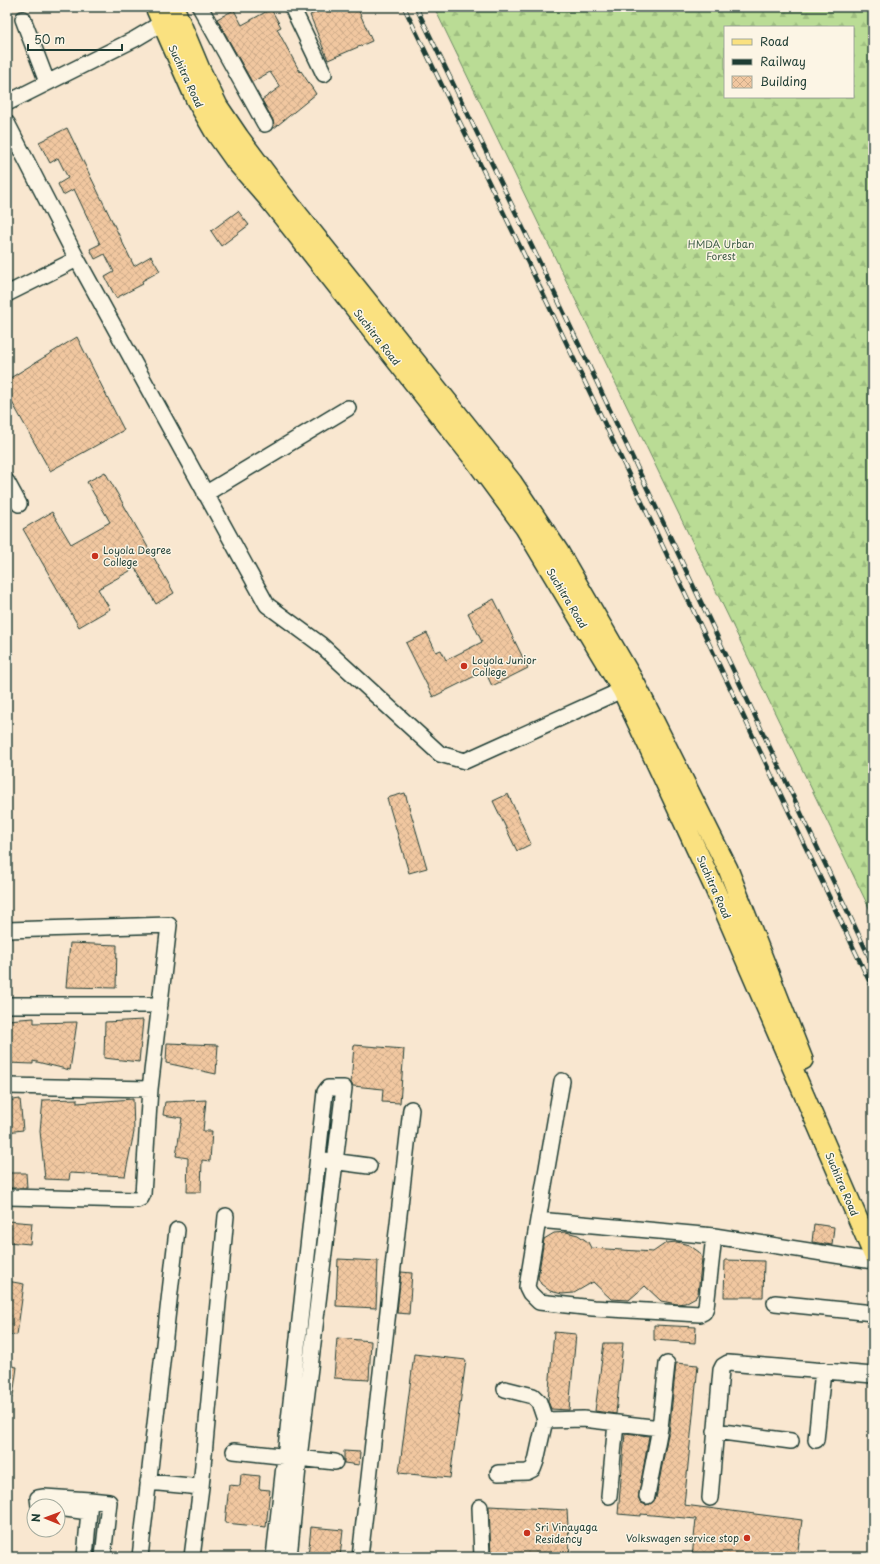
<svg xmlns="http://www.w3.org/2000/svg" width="880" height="1564" font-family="'Playpen Sans',sans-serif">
<defs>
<pattern id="forest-firs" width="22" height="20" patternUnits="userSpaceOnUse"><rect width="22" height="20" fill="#badc95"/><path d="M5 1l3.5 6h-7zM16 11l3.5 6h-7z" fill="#9fbe81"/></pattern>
<pattern id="building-cross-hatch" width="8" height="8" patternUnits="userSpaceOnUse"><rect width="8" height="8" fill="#f1c7a0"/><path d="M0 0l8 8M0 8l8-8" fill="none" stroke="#ceac8a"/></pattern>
</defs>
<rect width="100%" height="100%" fill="#f9e7d0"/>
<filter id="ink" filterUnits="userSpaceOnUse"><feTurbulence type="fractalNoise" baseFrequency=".025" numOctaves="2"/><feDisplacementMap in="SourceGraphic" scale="8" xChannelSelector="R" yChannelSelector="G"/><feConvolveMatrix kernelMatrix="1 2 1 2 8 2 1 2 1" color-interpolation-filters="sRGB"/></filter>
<g filter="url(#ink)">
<!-- forest -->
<path fill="url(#forest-firs)" stroke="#6c8c64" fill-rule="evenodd" d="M434,7H873V916ZM725,27H853V97H725Z"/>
<!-- building -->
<path fill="url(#building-cross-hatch)" stroke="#1f3d34" d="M329,7H357L372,41L328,60L310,15Z
M271,9L281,27L277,29L300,72L301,71L316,94L273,129L274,125L273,120L262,100L280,87L270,72L252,82L217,19L234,10L242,25Z
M67,128L134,266L151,256L160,271L142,281L143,284L116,298L105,277L114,272L105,254L95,259L90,249L100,244L74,189L63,195L58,184L68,178L58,158L50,163L39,142Z
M238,211L249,225L221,246L211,231Z
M77,337L124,430L50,471L7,393V380Z
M105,472L174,593L156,604L135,568L98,589L110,609L79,627L23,529L52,512L71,544L110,522L87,482Z
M494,599L528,668L492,686L485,671L433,697L406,643L427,633L436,652L441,650L446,660L482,642L468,613Z
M405,793L427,868L409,873L387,798Z
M508,794L531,844L517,851L493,801Z
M70,943L117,945L116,988L66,987Z
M34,1018V1023L77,1022L70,1070L33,1061V1064L7,1063V1020Z
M143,1020L139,1062L104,1058L105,1022Z
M167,1043L218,1045L216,1074L166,1063Z
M354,1045L404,1049L400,1103L382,1102L383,1089L353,1086L351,1083Z
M20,1099L23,1130L7,1132V1101Z
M77,1099V1103L133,1099L134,1132L125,1176L70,1173L69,1180L45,1179L40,1131L43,1100Z
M206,1100L203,1131H212L210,1161L202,1160L201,1192H187L188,1158L176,1156L182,1118L163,1115L165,1102Z
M7,1173H26L27,1188H7Z
M7,1221L32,1223L30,1244L7,1242Z
M814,1224L834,1227L832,1245L812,1242Z
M566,1232L578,1235L588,1242L591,1248L653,1252L666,1243L677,1242L689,1245L699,1252L702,1258L698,1293L696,1297L685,1303L677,1304L661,1301L645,1286L629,1300L611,1299L593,1282L574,1293L562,1294L550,1291L541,1284L538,1278L544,1239L554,1233Z
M338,1259L378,1261L376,1308L336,1306Z
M725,1260L764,1261L763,1297H724Z
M401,1272L412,1273L409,1314L397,1313Z
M7,1281L24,1284L17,1335L7,1334Z
M654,1325L696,1327L695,1343L654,1340Z
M554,1332L576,1334L569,1410L551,1409L548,1401Z
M337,1338L371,1341L369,1380L334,1378Z
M604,1343H623L616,1414L595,1411Z
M414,1354L466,1360L450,1478L399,1473Z
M676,1363L698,1365L684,1505L802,1520L797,1557H692L696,1519L641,1514V1516L618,1514L625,1433L649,1436L638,1499L641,1503L646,1505L650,1504L656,1498L668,1434H669Z
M7,1365L17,1367L13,1397L7,1396Z
M344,1451L360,1452L359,1465L344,1463Z
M241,1474L260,1476L259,1489L270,1490L266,1527L225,1523L229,1485L240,1486Z
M489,1506L567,1510L570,1557H491Z
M311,1527L343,1530L340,1557H308Z"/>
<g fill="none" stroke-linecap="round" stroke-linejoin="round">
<!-- minor casing -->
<g stroke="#1f3d34" stroke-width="18">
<path id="minor" d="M200,7L265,124
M292,7L324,74
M23,19L47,82
M7,103L135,39L162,23
M7,123L77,259L267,605L320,644L440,754L465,761L622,690
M7,294L77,259
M7,482L19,504
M205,494L348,408
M7,930L169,925L150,1089L143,1194L141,1198L137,1200L7,1197
M7,1005H160
M562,1081L538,1220L714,1236L873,1261
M7,1086L150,1089
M324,1160L369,1166
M538,1220L527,1287L530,1293L539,1302L593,1308L700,1314L704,1312L706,1307L714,1236
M775,1303L873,1313
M545,1420L583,1419L660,1428
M715,1431L791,1441
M816,1440L823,1370
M234,1451L335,1462
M498,1473L527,1472L533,1469L536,1461L545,1420L539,1402L533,1396L505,1389
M148,1482L201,1487
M609,1496L616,1423
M647,1496L660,1428L667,1364
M710,1498L721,1370L723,1366L728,1363L873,1375
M39,1506L38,1498L44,1497L90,1500
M480,1507L482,1557
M58,1508L89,1512
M85,1557L90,1500L109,1502L103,1557
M140,1557L177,1230
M192,1557L201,1487L226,1216
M274,1557L325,1092L328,1088H344L299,1458L289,1557
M360,1557L411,1109"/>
</g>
<!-- major casing -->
<g stroke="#1f3d34" stroke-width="22">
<path id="major" d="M155,7L195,98L214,131L236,162L267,197L477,463L525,528L622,690L714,887L873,1254
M174,7L200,69L218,106L239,137L277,188L512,482L559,552L636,685L728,869L803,1060"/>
</g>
<!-- minor -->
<use href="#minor" stroke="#fcf5e5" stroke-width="15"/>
<!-- major -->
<use href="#major" stroke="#fae180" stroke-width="19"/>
<!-- rail casing -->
<g stroke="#1f3d34" stroke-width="4.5">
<path id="rail" d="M404,7L545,298L873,989
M416,7L555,294L873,965"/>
</g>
<!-- rail -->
<use href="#rail" stroke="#fcf5e5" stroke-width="3" stroke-dasharray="9" stroke-linecap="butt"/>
</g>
</g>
<!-- markers -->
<g fill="#c8321e" stroke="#fcf5e5" stroke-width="1.5">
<circle cx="95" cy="556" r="4"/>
<circle cx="464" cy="666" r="4"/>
<circle cx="527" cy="1533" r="4"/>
<circle cx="747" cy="1538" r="4"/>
</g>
<g text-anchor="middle" stroke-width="3" stroke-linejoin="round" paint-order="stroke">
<!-- street labels -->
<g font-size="10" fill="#1f3d34" stroke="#fcf5e5">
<text transform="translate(186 76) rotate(65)" y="4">Suchitra Road</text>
<text transform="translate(377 337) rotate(52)" y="4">Suchitra Road</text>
<text transform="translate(567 598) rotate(59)" y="4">Suchitra Road</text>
<text transform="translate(714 887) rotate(66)" y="4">Suchitra Road</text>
<text transform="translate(842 1184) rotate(67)" y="4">Suchitra Road</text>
</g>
<!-- park labels -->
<g font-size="10" fill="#3e5d47" stroke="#fcf5e5">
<text x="721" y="248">HMDA Urban<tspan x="721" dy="12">Forest</tspan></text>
</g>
<!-- poi labels -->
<g font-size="10" fill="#1f3d34" stroke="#fcf5e5" text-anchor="start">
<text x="103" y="554">Loyola Degree<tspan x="103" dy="12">College</tspan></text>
<text x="472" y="664">Loyola Junior<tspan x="472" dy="12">College</tspan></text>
<text x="535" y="1531">Sri Vinayaga<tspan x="535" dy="12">Residency</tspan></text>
<text x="739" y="1542" text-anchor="end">Volkswagen service stop</text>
</g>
</g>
<!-- margin -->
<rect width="880" height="1564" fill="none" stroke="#fcf5e5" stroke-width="24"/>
<rect x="12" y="12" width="856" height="1540" fill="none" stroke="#1f3d34" stroke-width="1.5" filter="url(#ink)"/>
<!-- legend -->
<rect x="724" y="26" width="130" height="72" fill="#fcf5e5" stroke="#a4ab9e"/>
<rect x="732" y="39" width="20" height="6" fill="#fae180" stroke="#a4ab9e"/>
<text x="760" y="46" font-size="12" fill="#1f3d34">Road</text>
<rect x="732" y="59" width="20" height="6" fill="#1f3d34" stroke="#a4ab9e"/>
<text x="760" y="66" font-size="12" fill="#1f3d34">Railway</text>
<rect x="732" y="76" width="20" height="12" fill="url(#building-cross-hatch)" stroke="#a4ab9e"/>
<text x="760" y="86" font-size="12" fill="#1f3d34">Building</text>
<!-- north arrow -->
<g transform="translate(46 1518) rotate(271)"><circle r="19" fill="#fcf5e5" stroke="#a4ab9e"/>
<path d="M0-3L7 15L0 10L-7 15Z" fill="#c8321e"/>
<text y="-6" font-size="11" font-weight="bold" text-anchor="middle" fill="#1f3d34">N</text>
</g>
<!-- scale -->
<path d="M28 44v6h94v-6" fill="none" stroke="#1f3d34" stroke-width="2"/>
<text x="34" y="44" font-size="12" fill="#1f3d34" stroke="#fcf5e5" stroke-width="3" paint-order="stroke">50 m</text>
</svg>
